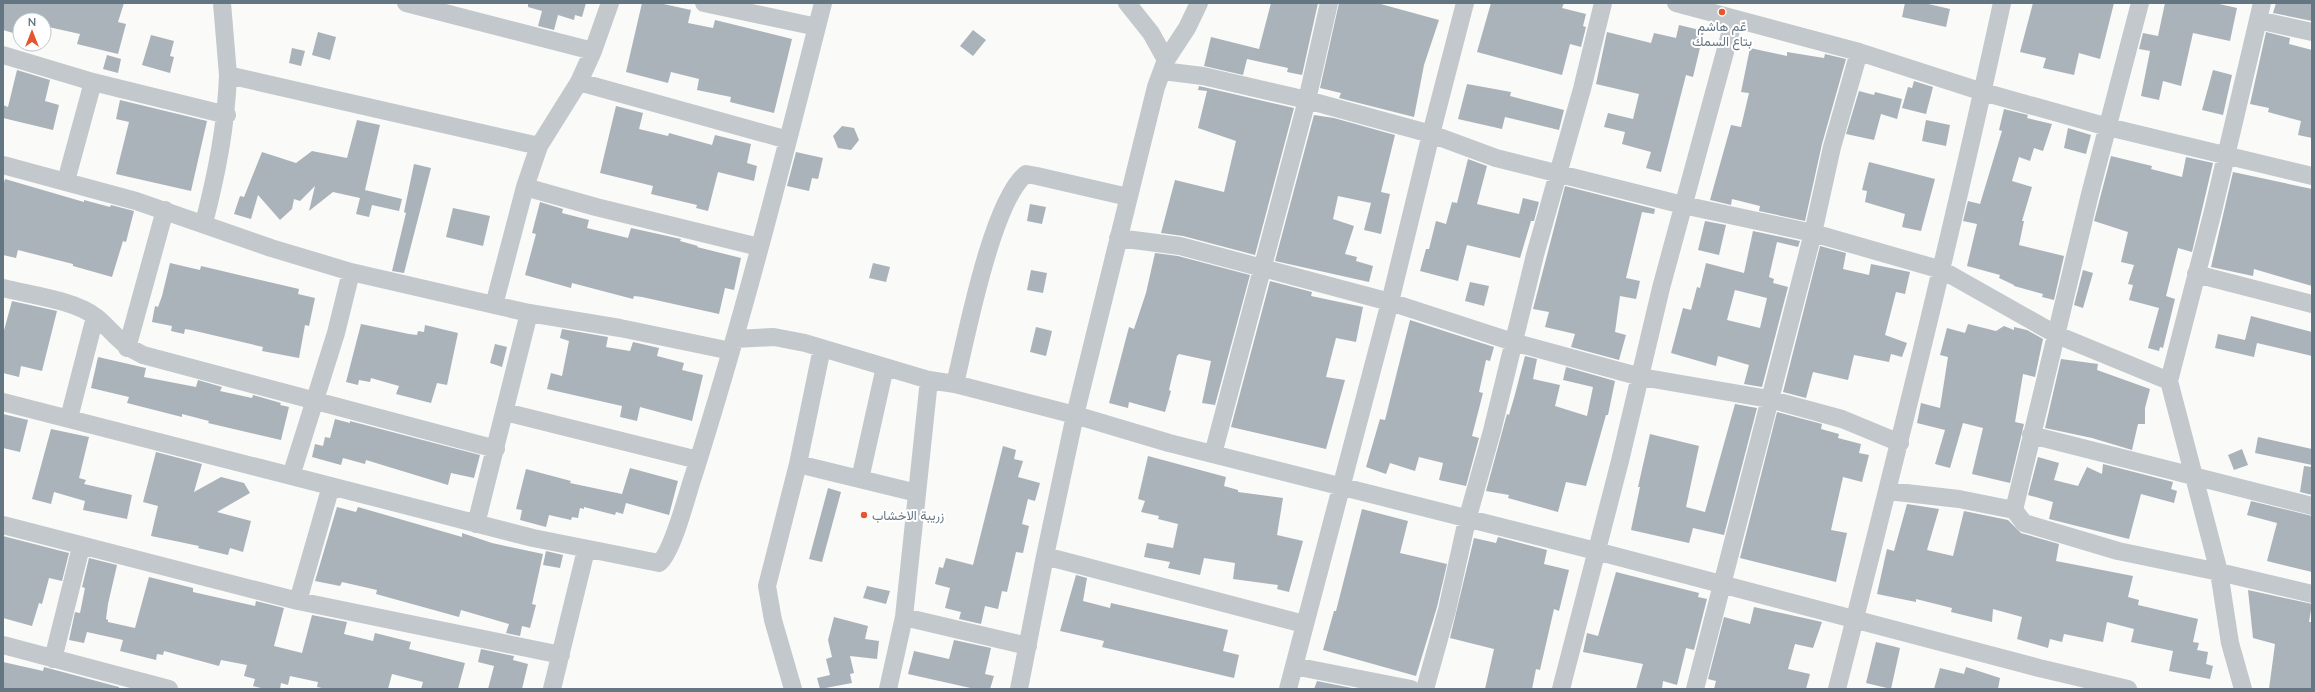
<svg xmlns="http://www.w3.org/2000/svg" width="2315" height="692" font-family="Lato,Vazirmatn,sans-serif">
<rect width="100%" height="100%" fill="#fafaf8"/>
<!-- building -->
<path fill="#aab3b9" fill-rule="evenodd" d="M3,3H124L118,22L126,24L118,54L77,44L80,34L44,26V20L20,19V35L3,30Z
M528,3H586L582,17L575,15L574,20L558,15L554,30L538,26L542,11L528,7Z
M642,3H659L691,10L688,23L713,28L715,20L792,39L774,113L730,102L731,97L697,90L699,79L671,72L668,83L626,72Z
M1271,3H1318L1302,75L1287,72L1288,68L1247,59L1243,75L1204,66L1211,37L1259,49Z
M1339,3H1377L1439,20L1424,65L1414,117L1339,98L1341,93L1320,88Z
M1491,3H1564L1562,8L1586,14L1583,26L1586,27L1581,47L1570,44L1562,75L1477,52Z
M1905,3H1924L1950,9L1946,27L1902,17Z
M2033,3H2114L2100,59L2079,53L2074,75L2043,68L2046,58L2020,52Z
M2165,3H2215L2237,8L2230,41L2193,33L2181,86L2163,81L2159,100L2141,96L2150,51L2139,49L2143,33L2158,36Z
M2276,3H2312V21L2273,13Z
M1679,25L1704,31L1693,77L1686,75L1661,172L1646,168L1651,152L1622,144L1625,132L1604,127L1608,113L1633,119L1639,94L1596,84L1607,32L1651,43L1654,33L1676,38Z
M973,30L986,40L973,56L960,46Z
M318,32L336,37L330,60L312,55Z
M2266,32L2290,38L2289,44L2312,50V138L2298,135L2301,121L2268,112L2269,108L2250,104Z
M151,35L174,41L170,56L174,57L170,73L142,65Z
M292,48L305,51L301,66L289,63Z
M1750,48L1787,56V52L1824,58L1825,54L1846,59L1822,144L1805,221L1759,211L1760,206L1732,199L1731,205L1710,200L1731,125L1741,127L1749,93L1741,92Z
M107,55L121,59L118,73L103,69Z
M17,70L50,80L45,101L59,105L53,130L3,118V105L8,107Z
M2213,70L2232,75L2223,115L2202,110Z
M1914,81L1933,87L1926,114L1902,108L1908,87L1912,88Z
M1467,84L1511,92L1510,96L1564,110L1559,130L1505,117L1502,129L1458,119Z
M1199,86L1294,108L1255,255L1183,236L1161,233L1175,180L1224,192L1236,141L1198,128L1207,91L1198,90Z
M1859,91L1874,95L1875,92L1902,99L1897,119L1881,114L1874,140L1846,134Z
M120,100L207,121L191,191L116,174L129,122L116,119Z
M616,106L643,113L639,129L668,136L669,133L712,145L715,135L751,144L747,163L757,166L754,181L718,172L708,211L696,208L697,205L651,194L653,186L600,173Z
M2004,109L2028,115L2027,118L2052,124L2043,151L2034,148L2030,161L2019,157L2012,181L2032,187L2022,221H2024L2019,245L2064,256L2054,300L2042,297L2043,294L2014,286V285L1999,278L2000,275L1967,266L1977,224L1963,221L1968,201L1980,204L2002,131L1999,130Z
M1314,115L1334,118L1395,135L1381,192L1390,194L1381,234L1364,230L1371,203L1338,196L1333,219L1354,226L1345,254L1357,257L1356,261L1373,266L1369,282L1275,261Z
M357,120L380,125L365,190L402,199L399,211L372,205L369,217L356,214L360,198L333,192L309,211L315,186L300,201L294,199L292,209L280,220L258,195L251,219L234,214L240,196L244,197L262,152L296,163L312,151L347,158Z
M1926,120L1950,125L1946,146L1922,141Z
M842,126L854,128L859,140L851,150L838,148L833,136Z
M2068,128L2091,135L2086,154L2064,148Z
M796,152L823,158L818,179L812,178L809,191L787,186Z
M2111,156L2152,166L2151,169L2182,177L2186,157L2213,163L2192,252L2178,248L2166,296L2175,299L2163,348L2160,347L2159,351L2148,348L2159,308L2129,300L2133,285L2128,284L2134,265L2121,262L2128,232L2094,221Z
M1468,159L1487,166L1477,204L1519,214L1523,198L1539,202L1534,221H1531L1520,258L1467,245L1458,281L1420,271L1426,249H1429L1436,221L1446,224L1452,202L1457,203Z
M1869,162L1935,179L1921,231L1902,227L1905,214L1865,202L1867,191L1862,190Z
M414,164L431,168L404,273L392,271L406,213L404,212Z
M2233,172L2312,189V286L2254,269L2253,276L2211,267Z
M5,179L84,202V200L110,207L111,205L134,211L126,242L123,241L112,277L73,266V264L18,250L16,258L3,255V186Z
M1565,186L1655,209L1654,214L1642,212L1626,278L1640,281L1636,299L1620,296L1615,332L1626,335L1619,360L1571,347L1575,334L1545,327L1549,312L1533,309Z
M540,202L563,209L562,213L589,220L587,228L628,238L631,228L681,239L680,241L698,246L697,247L741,258L734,290L725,288L719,314L642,297L634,296L633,299L572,283L571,288L525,275L536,234L532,233Z
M1030,204L1046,207L1042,224L1027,221Z
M453,208L490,216L483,246L446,237Z
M1705,221L1726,225L1719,255L1698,250Z
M1753,231L1800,241L1798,247L1777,242L1769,277L1774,279L1773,283L1788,287L1762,387L1744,384L1749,365L1718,356L1716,366L1671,353L1683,308L1691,310L1697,287L1700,288L1706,263L1744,273ZM1735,290L1767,298L1760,328L1727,320Z
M1820,246L1846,253L1843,269L1869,275L1871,264L1910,272L1905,294L1896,292L1885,335L1907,343L1902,357L1891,354L1889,362L1854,355L1848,380L1813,372L1806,398L1783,392Z
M1155,253L1178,256L1250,275L1215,405L1202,403L1211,361L1179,354L1177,356L1169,390L1171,391L1165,412L1129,402L1128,408L1109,403L1129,327L1134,329L1146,293Z
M170,263L200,270L201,266L299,289L298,294L315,298L309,326L305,325L299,358L262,351L263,347L191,330L185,329L184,334L171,331L172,326L152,322L155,306L158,307L162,296Z
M873,263L890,267L886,282L869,278Z
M1031,270L1047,273L1043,293L1027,290Z
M2083,270L2093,273L2083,308L2074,305Z
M1270,281L1312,292L1311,296L1363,307L1356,342L1336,338L1326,377L1345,380L1326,449L1231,427Z
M1470,282L1489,286L1484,306L1465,301Z
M12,301L57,311L42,371L21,366L19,377L3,373V334Z
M2251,316L2312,332V356L2257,343L2254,357L2215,348L2218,334L2245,340Z
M1410,320L1494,347L1490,361L1486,360L1479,392L1483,393L1472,436L1479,438L1466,486L1439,480L1443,463L1419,457L1415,471L1390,463L1386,474L1366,467L1380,419L1385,420Z
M361,324L409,334L417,335L418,331L424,332L425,325L458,333L447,385L437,383L431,403L396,394L399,386L371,378L370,382L359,380L358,385L346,382Z
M1968,324L1996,331L2004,326L2014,330V327L2027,330L2043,339L2035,377L2023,374L2015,422L2024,424L2010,483L1972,474L1983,428L1963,423L1950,468L1935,464L1945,430L1917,423L1921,403L1940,408L1948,357L1940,355L1947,328L1965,333Z
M1036,327L1052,331L1046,356L1030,352Z
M562,329L608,337L606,347L630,351L633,342L659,348L657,356L684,363L682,370L703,375L692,421L640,407L637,421L620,417L622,406L547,389L551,373L562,376L569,341L560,338Z
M495,344L507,347L502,367L490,363Z
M1525,356L1537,359L1533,379L1560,385L1555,406L1587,416L1593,387L1563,380L1566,367L1615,381L1608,415H1606L1586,486L1566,482L1558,512L1508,498L1509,495L1486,491L1507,414L1509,415L1514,398Z
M98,357L146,368L144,377L196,387L198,380L222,387L220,391L252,398L253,395L281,403L280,405L289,407L281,440L208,423L209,421L182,414V417L127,403L129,397L91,388Z
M2061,359L2098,364L2097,370L2150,389L2145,408V424H2138L2132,450L2092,438L2045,428Z
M1735,404L1757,408L1724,535L1693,528L1689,543L1631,530L1640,487H1638L1650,434L1699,446L1686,507L1705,512Z
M1777,412L1822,424L1821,429L1839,434L1838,438L1861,444L1859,453L1869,455L1862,482L1843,477L1831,530L1847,533L1836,582L1740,558Z
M3,414L28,420L20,452L3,448Z
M335,419L350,423V421L480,455L474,478L451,473L448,485L366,460L365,464L343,458L341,465L312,457L315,444L323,446L325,437L330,438Z
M51,429L89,437L79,478L86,480L84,484L132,495L127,519L83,510L85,501L54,492L51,504L32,499Z
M2258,437L2312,449V465L2255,453Z
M1003,446L1016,450L1014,459L1023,461L1018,477L1040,483L1035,501L1028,499L1022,524L1029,526L1023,553L1016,552L1007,592L1002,591L998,609L985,606L981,624L959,619L961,612L945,608L950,588L935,584L939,567L943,568L946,558L973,565Z
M2242,449L2248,465L2234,470L2228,455Z
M156,452L202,464L194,492L221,477L244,483L250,493L217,512L251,521L243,552L230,548L228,555L198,548L199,546L151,536L158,506L143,502Z
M1148,456L1226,477L1224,486L1238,490V492L1283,498L1277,535L1303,541L1289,592L1277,589L1278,585L1233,579L1235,563L1204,558L1200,575L1168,568L1170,562L1144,557L1147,543L1173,548L1178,524L1158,519L1159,516L1141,512L1145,501L1138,499Z
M2038,457L2059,463L2054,480L2078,486L2087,467L2102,474L2103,464L2173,482L2171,489L2177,491L2174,503L2141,494L2129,539L2049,519L2053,502L2028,495Z
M2304,466L2312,467V495L2300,492Z
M630,468L678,481L669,515L626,503L623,514L616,512L615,515L584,507V509L580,508L578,518L572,517L571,520L549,515L546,527L520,520L522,510L516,509L526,469L571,481L570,483L622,494Z
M828,488L841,492L822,562L809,559Z
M2251,501L2312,516V572L2267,561L2277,523L2247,515Z
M1907,504L1939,509L1927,550L1953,556L1964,511L2008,520L2021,533L2059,544L2056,561L2133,576L2128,597L2139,600L2138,605L2198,619L2193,642L2199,643L2197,650L2208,652L2206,664L2213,666L2210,679L2169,671L2173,651L2131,642L2134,629L2107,622L2103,642L2064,634L2062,642L2050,639L2048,648L2017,639L2022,617L1993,609L1992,622L1951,612L1952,608L1916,599V602L1877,594L1887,549L1894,551Z
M337,507L356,512L358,507L462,537V533L492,543L543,554L532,604L536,605L530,628L522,626L520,636L506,633L509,624L461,610L459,617L376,594L377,590L342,582L340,586L315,581Z
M1362,509L1408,521L1400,553L1447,564L1437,607L1416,676L1323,650L1334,611H1336Z
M3,536L69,553L62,581L49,578L42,604L39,603L32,626L3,618Z
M1498,537L1547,550L1544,564L1569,570L1559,611L1554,609L1540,670L1536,669L1532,689H1485L1494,649L1450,638L1474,538L1496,543Z
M546,551L563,555L560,568L543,565Z
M89,558L117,565L108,604L106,619L108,620V622L135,628L149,577L193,588V592L255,606L256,601L284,608L274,646L302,653L312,615L347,622L344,634L373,641L375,633L411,642L409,649L465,663L458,689H421L423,682L392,674L388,689H327L317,687L318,682L290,676L288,685L281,683L280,689H265L253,686L255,679L244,676L247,665L221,660L219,666L164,651L163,655L157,654L156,660L120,651L123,640L87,632L84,643L69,640L75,612L80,613L85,588L82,587Z
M1616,572L1699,593L1698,597L1707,599L1694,650L1686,648L1677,685L1663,681L1662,689H1636L1643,664L1583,652L1587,633L1598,636Z
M1076,575L1087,578L1083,601L1110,608L1111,603L1228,630L1223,651L1239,655L1234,678L1102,647L1104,641L1060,631Z
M867,586L890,591L886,604L863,598Z
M2248,590L2312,604L2309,622H2312V689H2269L2275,644L2253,638Z
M1754,607L1822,622L1813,648L1795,644L1788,669L1810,674L1806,689H1714L1716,681L1708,679L1724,617L1750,624Z
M834,617L868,626L865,639L879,641L877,659L850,656L854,673L850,674L852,683L820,689L817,678L830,675L826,659L832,657L828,640Z
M954,640L991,648L985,674L994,676L990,689H975L908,674L914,651L949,659Z
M1876,642L1900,648L1891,689L1866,683Z
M481,649L514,656L513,660L528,664L522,689H488L494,666L478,662Z
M3,662L43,671L44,667L119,687V689H3Z
M1966,667L2000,678L1998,689H1934L1940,668L1964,674Z
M1317,681L1357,689H1314Z"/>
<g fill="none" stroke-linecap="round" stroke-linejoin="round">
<!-- street -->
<path stroke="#c3c8cc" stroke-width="18" d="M222,3L228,75
M406,3L593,51
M704,3L817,27
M1127,3L1151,33L1166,60
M1199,3L1187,28L1166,60L1156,87L1075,415L1169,443L1596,551L2039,668L2128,689
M1676,3L1859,52L1983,92L2108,127L2312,176
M2258,20L2312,32
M3,55L93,82L227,115
M1162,71L1203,76L1307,100L1431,134L1496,158L1683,205L1813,233L1942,270L2057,335L2169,381
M579,82L788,140
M3,165L136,201L271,248L351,272L529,313L620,328L731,351
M66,181L93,82
M525,187L596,207L759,247
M204,223C217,172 226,127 228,75L539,146
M1118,238L1180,246L1390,302L1513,342L1641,377L1769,399L1842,419L1900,443
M2196,274L2312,304
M3,288C30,295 74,300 96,317C114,332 119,344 143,355L496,449
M494,305L525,187L539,146L579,82L593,51L610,3
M735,339L774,337L805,343L929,380L955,384L1075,415L1045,556L1304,624
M127,348L165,210
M955,384C966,338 992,201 1026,174L1037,176L1128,197
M3,402L533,538L659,563C673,552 687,494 694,474C743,319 783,161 823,3
M505,412L698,460
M69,418L95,317
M2031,435L2312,506
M1213,454L1307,100L1329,3
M798,464L917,493
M291,476L336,333L351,272
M860,479L885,367
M1888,491L1959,499L2014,510L2024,523L2118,551L2219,572L2312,594
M2014,510L2090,194L2140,3
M476,524L529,313
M3,525L298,601L561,655
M298,601L331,486
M904,617L1028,646
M3,645L169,689
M53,659L81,547
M1294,666L1411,689
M552,689L586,550
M793,689L773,620L767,586L798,464L822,348
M888,689L904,617L929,380
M1019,689L1045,556
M1288,689L1390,302L1431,134L1465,3
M1425,689L1447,610L1467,520L1492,431L1535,255L1582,89L1603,3
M1561,689L1620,461L1661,288L1734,19
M1695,689L1813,233L1832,147L1859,52
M1837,689C1895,461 1952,233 2002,3
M2243,689L2230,643L2219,572L2169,381L2213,211L2262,3"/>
</g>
<!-- markers -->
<g fill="#e4572e" stroke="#fff" stroke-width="1.5">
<circle cx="1722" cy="12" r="4"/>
<circle cx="864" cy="515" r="4"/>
</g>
<g text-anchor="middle" stroke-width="4" stroke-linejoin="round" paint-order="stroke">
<!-- poi labels -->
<g font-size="13" fill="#657683" stroke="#fff">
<text x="1722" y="31">عّم هاشم<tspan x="1722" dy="15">بتاع السمك</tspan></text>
<text x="872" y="520" text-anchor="start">زريبة الاخشاب</text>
</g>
</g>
<!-- border -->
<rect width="2315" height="692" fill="none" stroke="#657683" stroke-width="8"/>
<!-- north arrow -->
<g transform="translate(32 32)"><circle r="19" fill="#ffffff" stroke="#c1c8cd"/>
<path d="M0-3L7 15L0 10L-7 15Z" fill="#e4572e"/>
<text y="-6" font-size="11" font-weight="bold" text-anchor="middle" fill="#657683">N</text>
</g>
</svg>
